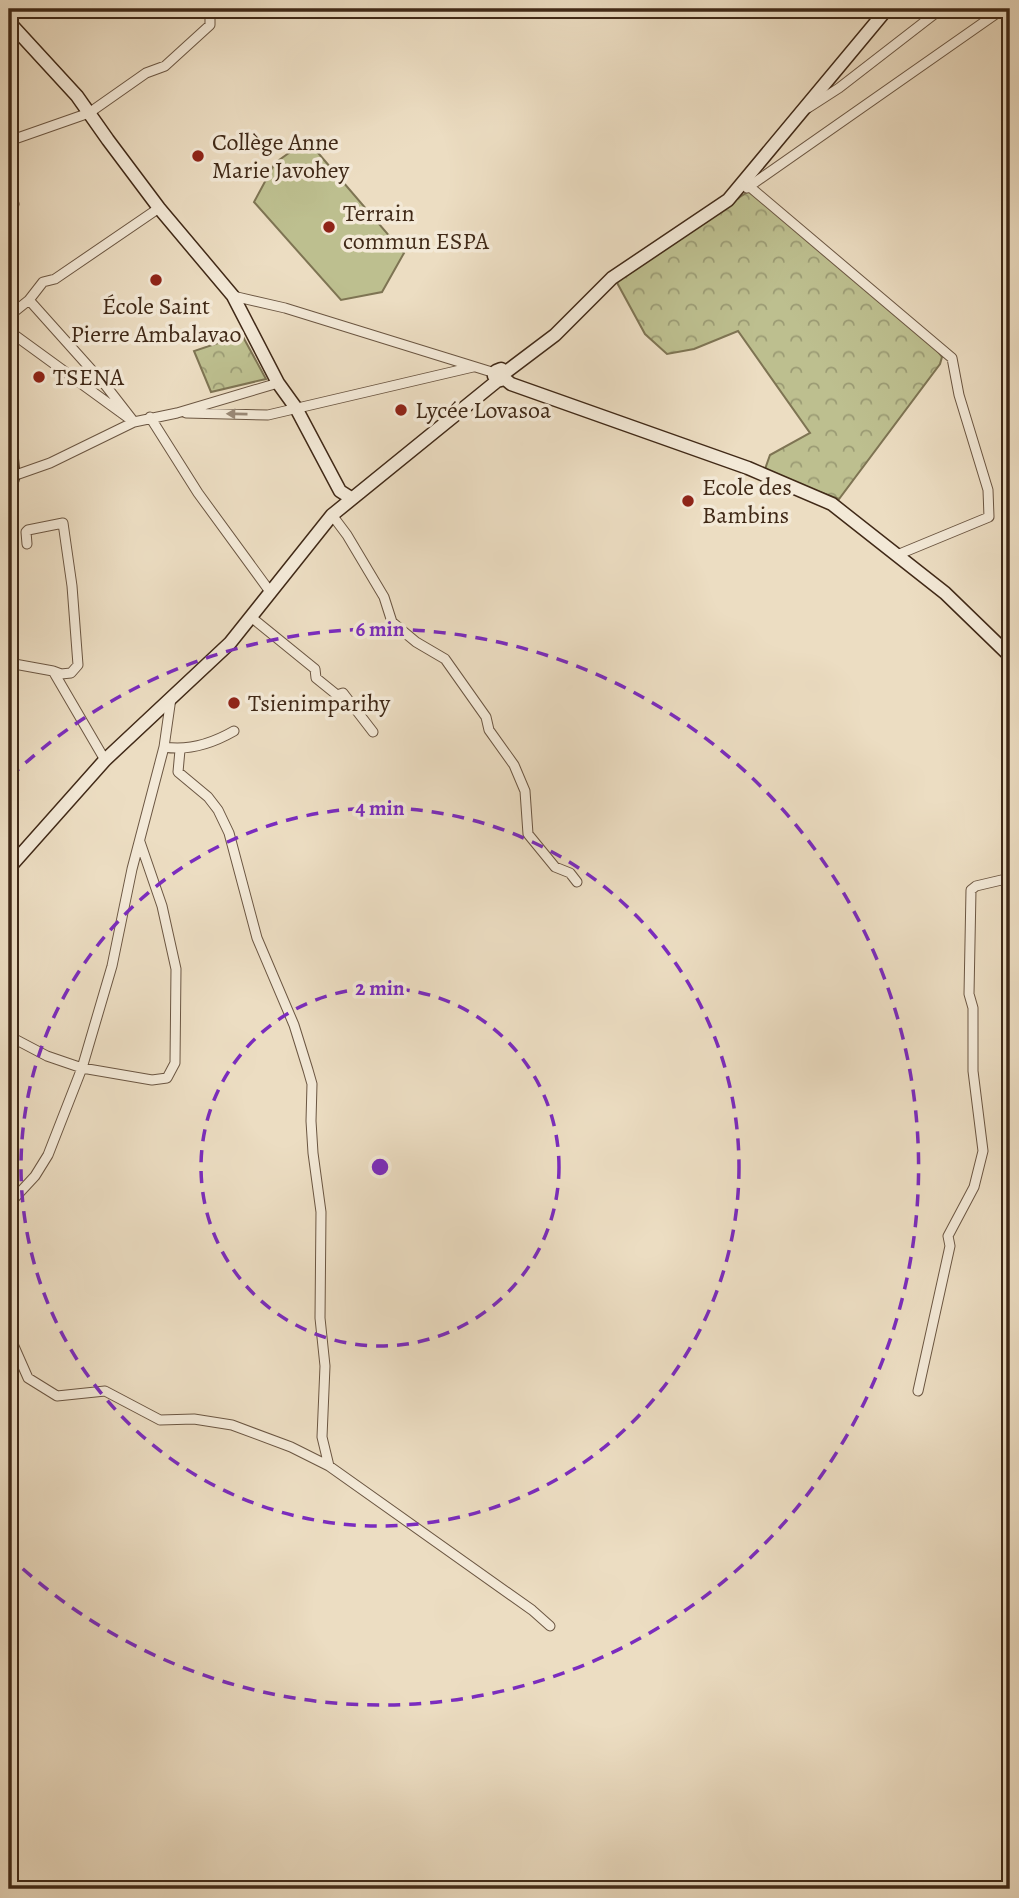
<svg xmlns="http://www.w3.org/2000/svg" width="1019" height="1898" font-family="Alegreya,serif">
<defs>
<pattern id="forest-crowns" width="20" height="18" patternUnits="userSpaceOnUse" patternTransform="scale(1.75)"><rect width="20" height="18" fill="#bdbf8f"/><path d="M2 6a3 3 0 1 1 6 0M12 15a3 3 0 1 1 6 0" fill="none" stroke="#9b9b74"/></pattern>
</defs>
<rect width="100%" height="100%" fill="#ecddc2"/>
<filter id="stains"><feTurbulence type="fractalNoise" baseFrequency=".00286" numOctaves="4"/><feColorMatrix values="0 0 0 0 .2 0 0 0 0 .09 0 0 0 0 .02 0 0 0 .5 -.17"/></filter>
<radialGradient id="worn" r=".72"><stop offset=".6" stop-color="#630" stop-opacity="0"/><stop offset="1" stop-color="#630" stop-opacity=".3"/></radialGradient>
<!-- forest -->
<path fill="url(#forest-crowns)" stroke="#7e7453" stroke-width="2" d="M749,191L936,349L942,357L940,364L839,499L764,472L770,455L810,433L738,331L694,349L667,354L645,334L615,279Z
M242,335L266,379L211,392L194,351Z"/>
<!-- pitch -->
<path fill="#bdbf8f" stroke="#7e7453" stroke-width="2" d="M307,140L404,253L382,292L341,300L254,202L275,163Z"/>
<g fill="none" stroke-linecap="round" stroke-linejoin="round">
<!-- street casing -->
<g stroke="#6b5642" stroke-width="11">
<path id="street" d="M808,108L839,88L941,9
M9,141L89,113L146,73L165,66L210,25V13L214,9
M750,187L952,358L959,395L988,490L989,517L897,555
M747,188L1000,11
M9,189L14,204L9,207
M233,296L285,308L495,373
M29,300L43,282L55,279L159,208
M9,316L29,300L106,386L134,422L177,413L278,383
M9,331L134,422L50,463L13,476
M186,413L268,415L473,367
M150,417L198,493L271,593
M332,515L347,535L384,597L392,622L416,642L445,659L486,717L489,730L514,765L525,791L528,834L555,867L570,873L577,882
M27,544L26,532L28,530L63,523L72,586L78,665L71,673L61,674L53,671
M251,617L315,669L316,678L337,695L343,693L373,732
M9,663L53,671L105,760
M164,747C188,751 213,743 234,731
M180,750L178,772L208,797L218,810L229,833L257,938L294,1025L308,1070L312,1084L311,1121L313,1153L321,1212L320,1318L325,1366L322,1437L329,1466L532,1610L550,1626
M9,1036L47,1056L82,1068L152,1080L167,1078L175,1063L176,969L162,906L140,842
M9,1204L35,1176L48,1155L82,1068L112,966L132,869L164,747L171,698
M9,1335L28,1378L57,1396L105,1391L160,1420L194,1419L232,1425L291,1447L329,1466
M918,1391L950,1246L948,1236L974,1187L983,1151L973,1071V1008L969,994L971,890L976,886L1010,878"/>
</g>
<!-- secondary casing -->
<g stroke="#402917" stroke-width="15">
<path id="secondary" d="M9,22L77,96L108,140L159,208L233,296L278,383L296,408L340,491L351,498
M497,381L494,376L496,371L501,369L506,372L555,335L612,278L728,200L887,9
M9,430L13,476L9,492
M9,868L105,760L230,643L332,515L497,381L505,379L511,384L748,468L832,504L945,593L1010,656"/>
</g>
<!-- street -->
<use href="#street" stroke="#f3e9d7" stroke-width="9"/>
<!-- secondary -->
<use href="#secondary" stroke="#f3e9d7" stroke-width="12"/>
</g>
<!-- one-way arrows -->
<defs><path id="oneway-solid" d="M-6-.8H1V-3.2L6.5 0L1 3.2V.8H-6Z" transform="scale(1.75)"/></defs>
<use fill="#9a8977" href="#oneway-solid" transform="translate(237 414) rotate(-179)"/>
<!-- distance rings -->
<g fill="none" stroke="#7b2cbf" stroke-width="3.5" stroke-dasharray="12 9">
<circle cx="380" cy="1167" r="179"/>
<circle cx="380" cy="1167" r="359"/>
<path d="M10 777A538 538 0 1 1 10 1557"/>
</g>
<!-- markers -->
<g fill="#8f2418" stroke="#f3e9d7" stroke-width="2.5">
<circle cx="198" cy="156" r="7"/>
<circle cx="329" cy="227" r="7"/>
<circle cx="156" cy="280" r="7"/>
<circle cx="39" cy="377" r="7"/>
<circle cx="401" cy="410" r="7"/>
<circle cx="688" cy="501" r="7"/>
<circle cx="234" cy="703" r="7"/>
</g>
<g text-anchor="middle" stroke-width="7" stroke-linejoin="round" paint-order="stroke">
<!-- poi labels -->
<g font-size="24" fill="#402917" stroke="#f3e9d7" text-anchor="start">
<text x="212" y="150">Collège Anne<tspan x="212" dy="28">Marie Javohey</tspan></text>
<text x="343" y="221">Terrain<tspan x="343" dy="28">commun ESPA</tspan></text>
<text x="156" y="314" text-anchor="middle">École Saint<tspan x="156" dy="28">Pierre Ambalavao</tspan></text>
<text x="53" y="385">TSENA</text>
<text x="415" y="418">Lycée Lovasoa</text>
<text x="702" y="495">Ecole des<tspan x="702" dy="28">Bambins</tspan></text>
<text x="248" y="711">Tsienimparihy</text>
</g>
</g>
<circle cx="380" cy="1167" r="10" fill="#7b2cbf" stroke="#f3e9d7" stroke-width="3.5"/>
<g font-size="21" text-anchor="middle" font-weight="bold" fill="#7b2cbf" stroke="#f3e9d7" stroke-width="7" stroke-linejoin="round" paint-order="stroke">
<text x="380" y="636">6 min</text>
<text x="380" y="815">4 min</text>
<text x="380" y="995">2 min</text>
</g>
<!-- margin -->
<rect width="1019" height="1898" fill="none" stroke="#ecddc2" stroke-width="35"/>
<rect x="10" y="10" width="998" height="1877" fill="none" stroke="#402917" stroke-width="3.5"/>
<rect x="18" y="18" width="984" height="1863" fill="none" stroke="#402917" stroke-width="2"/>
<rect width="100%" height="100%" filter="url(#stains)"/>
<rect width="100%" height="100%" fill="url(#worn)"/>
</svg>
